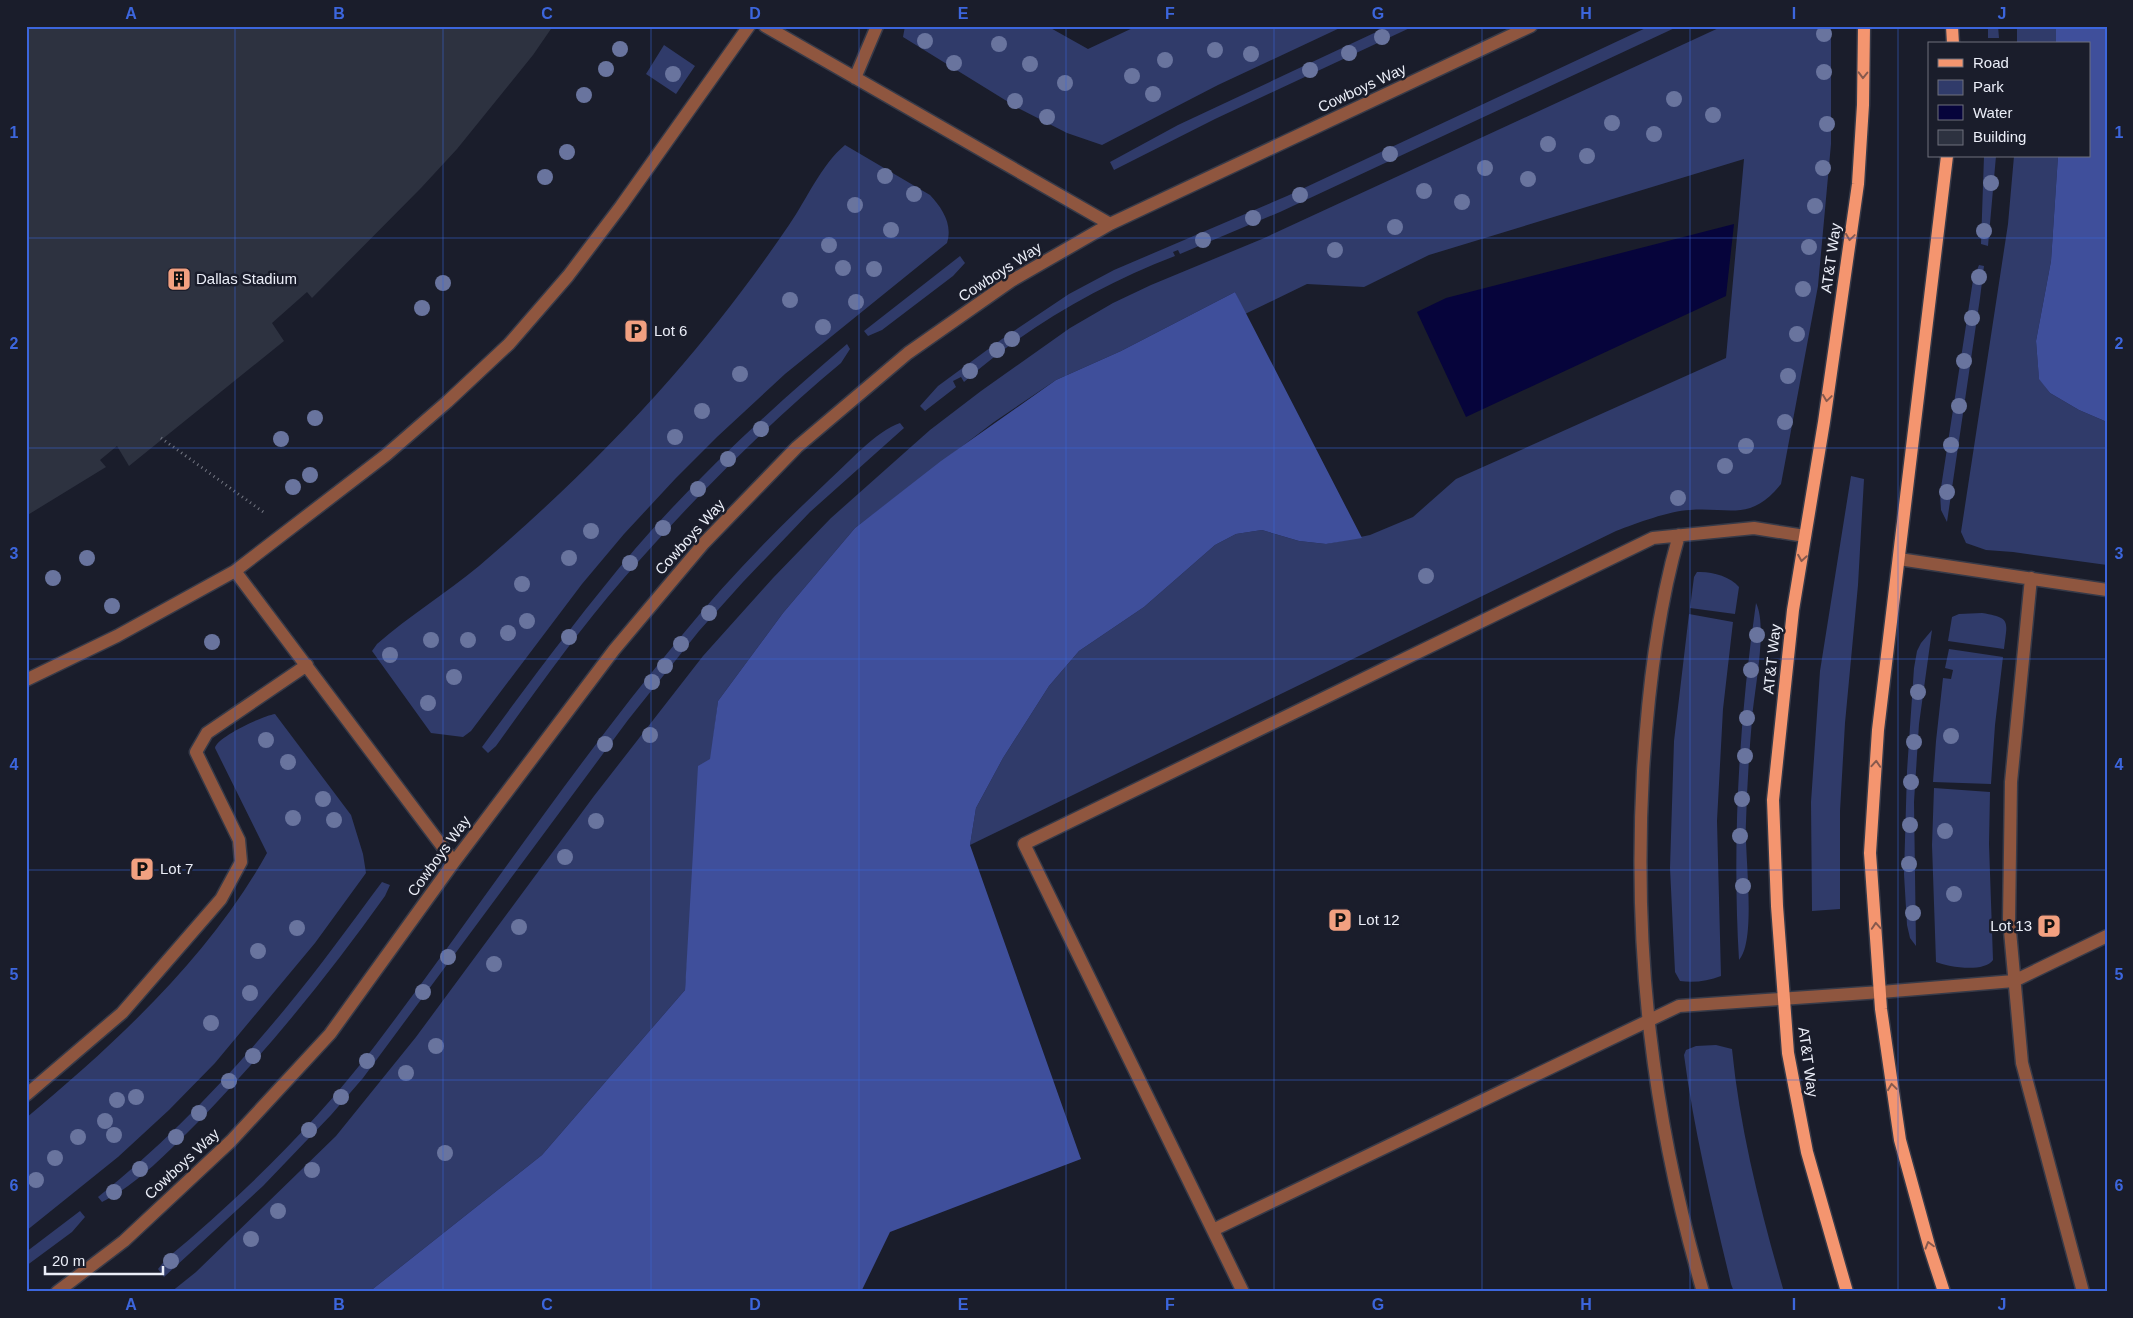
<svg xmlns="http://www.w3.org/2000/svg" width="2133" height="1318" font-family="Helvetica,sans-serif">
<rect width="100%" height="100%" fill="#1a1d2b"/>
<!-- green -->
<path fill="#303b6a" d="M905,26H1047L1088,49L1137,26H1344L1218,85L1102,145L1067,133L1018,108L903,37Z
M1389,26H1414L1215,119L1114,170L1110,162L1178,125Z
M1650,26H1679L1280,212L1180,254L1178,250L1173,252L1175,256C1099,285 1025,328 964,382L961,377L953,381L956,387L925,411L920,406L938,386L1002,339L1069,294L1114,270L1287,196Z
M1723,26H1831V144L1818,286L1781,484C1751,522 1730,507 1690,510C1669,511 1637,523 1616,531L970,845L976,808L1003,758L1049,686L1079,651L1144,607L1215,545L1236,534L1262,530L1299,541L1326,544L1370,535L1413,517L1456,479L1726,358L1744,159L1429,255L1364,287L1307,284L1245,314L1235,292L1121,351L1056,380L994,422L855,528L783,613L718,701L689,940L685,990L542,1155L369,1292H171L196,1272L336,1136L416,1037L594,796L703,656L773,578L831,518L930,430L981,391L1070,328L1113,303L1151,285L1262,239Z
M1988,26H1998L1999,38H1988Z
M2017,26H2056V44H2017Z
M664,45L695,66L676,94L646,74Z
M845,145L930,195C942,208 953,224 947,243L785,374L717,437L676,478L624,534L582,584L471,731L463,737L431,733L372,651L377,644C409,616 446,593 479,566C547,508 612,445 671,378C713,330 753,278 789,225C807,199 821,165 845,145Z
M1984,156H1996L1988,246L1981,244Z
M2014,156H2058L2051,261L2036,341L2039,378L2050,393L2079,410L2107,422V565L2013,552L1986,550L1966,543L1961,532L2008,224Z
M960,256L965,263L953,276L882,330L868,336L864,331Z
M1979,265L1984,266L1980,298L1947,522L1941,510L1940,494L1973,280Z
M847,344L850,349L841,363C763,428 691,501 624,578C578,631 537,689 496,746L488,753L482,747C531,680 581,613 635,549C699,475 772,408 847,344Z
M900,423L904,428L810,512L743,582L699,631L628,720L363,1078L331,1115L263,1186L164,1277L158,1269L166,1259C242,1196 314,1125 374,1047C478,910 573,766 683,634C727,580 776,530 826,483C845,466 877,430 900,423Z
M1851,476L1864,479L1858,585L1845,723L1840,811V909L1812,911L1811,802L1820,671Z
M1697,572C1711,571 1730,576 1739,587L1735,614L1690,608L1694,577Z
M1756,603C1768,627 1754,691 1752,720C1749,754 1747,788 1746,822C1744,853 1757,940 1739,960C1732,841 1739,721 1756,603Z
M1982,613C2012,618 2007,621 2004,649L1948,641L1952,617L1959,614Z
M1689,614L1733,622L1723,709L1717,821L1721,976C1708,981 1694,983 1680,981L1675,972L1670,868L1674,741Z
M1932,630L1919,724L1914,802L1916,946L1910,938L1907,925L1904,874L1907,771L1914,668L1917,651L1921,643Z
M1949,649L2003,657L1995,725L1991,784L1933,782L1936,741L1943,678L1951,679L1953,670L1945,668Z
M275,714L351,815L363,854L366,873L315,943L215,1063L169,1110L118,1157L26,1231V1118C116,1043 210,956 267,853L215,748C217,737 262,716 275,714Z
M1934,788L1990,792L1989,844L1993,960C1984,973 1948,967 1936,962L1932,845Z
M382,882L390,885L385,896C328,976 267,1051 198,1122C169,1151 138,1184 102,1202L98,1197C167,1142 229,1077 285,1009C319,968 350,925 382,882Z
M1716,1045L1732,1049C1740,1131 1761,1212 1784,1292H1734L1731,1284C1713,1208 1694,1132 1684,1055L1686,1050L1696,1046Z
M80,1211L85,1217L72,1232L26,1266V1252Z"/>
<!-- forest -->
<path fill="#3f4f9b" d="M2056,26H2107V422L2079,410L2050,393L2039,379L2036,341L2051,261L2058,156H2089V44H2056Z
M1235,292L1362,538L1326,544L1299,541L1262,530L1236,534L1215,545L1144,607L1079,651L1049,686L1003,758L976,808L970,845L1081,1159L890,1232L861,1292H369L542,1155L685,990L698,766L710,759L718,701L783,613L855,528L941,461L1056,380L1121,351Z"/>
<!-- water -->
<path fill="#06043b" d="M1734,224L1726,296L1466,417L1417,312L1446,298Z"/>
<!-- building -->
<path fill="#2d3240" d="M26,26H553L533,55L457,149L421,188L312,298L307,292L272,323L284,341L129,466L117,446L100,460L106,467L26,516Z"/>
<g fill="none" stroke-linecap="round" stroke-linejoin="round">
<!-- minor casing -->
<g stroke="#373a48" stroke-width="15">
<path id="minor" d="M765,26L1110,224
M855,78L877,26
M1679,535C1657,611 1648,692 1643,771C1633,952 1652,1117 1703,1292
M1899,559L2107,590
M235,571L454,862
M2031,578L2011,782L2009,920L2022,1063L2083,1292
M26,680L117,636L235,571L386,455L447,402L509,344L568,276L621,206L749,26
M26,1095L122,1013L221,899L241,862L239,840L196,752L207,733L307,665
M1213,1230L1679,1006L1881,992L2014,981L2107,936
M57,1292L124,1241L231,1141L330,1034L454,862L614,650L704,543L797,447L908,353L1011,281L1110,224L1531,26
M1243,1292L1024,844L1653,538L1754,528L1805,536"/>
</g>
<!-- major casing -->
<g stroke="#373a48" stroke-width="15">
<path id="major" d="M1952,26L1953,44
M1847,1292L1807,1152L1788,1053L1777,906L1773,800L1793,610L1824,422L1858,184L1863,105L1864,26
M1944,1292L1930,1249L1900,1140L1881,1009L1870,853L1878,730L1947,156"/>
</g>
<!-- path -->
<path stroke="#757884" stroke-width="3" stroke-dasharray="1 4" stroke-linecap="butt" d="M161,438L266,514"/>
<!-- minor -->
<use href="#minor" stroke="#8f563f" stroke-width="12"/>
<!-- major -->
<use href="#major" stroke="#f4956f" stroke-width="12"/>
</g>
<!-- trees -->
<g fill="#69749e">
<circle cx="1824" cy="34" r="8"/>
<circle cx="1382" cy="37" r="8"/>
<circle cx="925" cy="41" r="8"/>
<circle cx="999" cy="44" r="8"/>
<circle cx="620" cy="49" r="8"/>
<circle cx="1215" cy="50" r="8"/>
<circle cx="1349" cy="53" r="8"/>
<circle cx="1251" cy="54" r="8"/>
<circle cx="1165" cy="60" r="8"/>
<circle cx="954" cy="63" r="8"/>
<circle cx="1030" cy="64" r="8"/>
<circle cx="606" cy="69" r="8"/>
<circle cx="1310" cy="70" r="8"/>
<circle cx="1824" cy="72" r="8"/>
<circle cx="673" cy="74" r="8"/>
<circle cx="1132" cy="76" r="8"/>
<circle cx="1065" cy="83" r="8"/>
<circle cx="1153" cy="94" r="8"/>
<circle cx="584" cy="95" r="8"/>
<circle cx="1674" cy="99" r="8"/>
<circle cx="1015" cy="101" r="8"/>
<circle cx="1713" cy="115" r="8"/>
<circle cx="1047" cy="117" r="8"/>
<circle cx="1612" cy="123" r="8"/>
<circle cx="1827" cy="124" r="8"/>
<circle cx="1654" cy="134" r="8"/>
<circle cx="1548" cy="144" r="8"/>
<circle cx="567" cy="152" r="8"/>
<circle cx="1390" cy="154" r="8"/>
<circle cx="1587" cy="156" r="8"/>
<circle cx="1485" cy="168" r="8"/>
<circle cx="1823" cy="168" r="8"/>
<circle cx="885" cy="176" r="8"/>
<circle cx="545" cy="177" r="8"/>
<circle cx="1528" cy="179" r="8"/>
<circle cx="1991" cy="183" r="8"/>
<circle cx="1424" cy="191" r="8"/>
<circle cx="914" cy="194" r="8"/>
<circle cx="1300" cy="195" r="8"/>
<circle cx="1462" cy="202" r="8"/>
<circle cx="855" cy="205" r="8"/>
<circle cx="1815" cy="206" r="8"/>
<circle cx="1253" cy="218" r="8"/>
<circle cx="1395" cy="227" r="8"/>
<circle cx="891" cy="230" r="8"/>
<circle cx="1984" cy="231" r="8"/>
<circle cx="1203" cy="240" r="8"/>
<circle cx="829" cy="245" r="8"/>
<circle cx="1809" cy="247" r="8"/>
<circle cx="1335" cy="250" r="8"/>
<circle cx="843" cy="268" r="8"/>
<circle cx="874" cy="269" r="8"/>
<circle cx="1979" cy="277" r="8"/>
<circle cx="443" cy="283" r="8"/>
<circle cx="1803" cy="289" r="8"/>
<circle cx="790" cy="300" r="8"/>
<circle cx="856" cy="302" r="8"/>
<circle cx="422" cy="308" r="8"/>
<circle cx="1972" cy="318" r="8"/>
<circle cx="823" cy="327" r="8"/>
<circle cx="1797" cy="334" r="8"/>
<circle cx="1012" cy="339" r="8"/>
<circle cx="997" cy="350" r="8"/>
<circle cx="1964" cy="361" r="8"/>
<circle cx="970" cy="371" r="8"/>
<circle cx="740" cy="374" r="8"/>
<circle cx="1788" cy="376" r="8"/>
<circle cx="1959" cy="406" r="8"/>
<circle cx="702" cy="411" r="8"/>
<circle cx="315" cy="418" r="8"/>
<circle cx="1785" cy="422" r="8"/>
<circle cx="761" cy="429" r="8"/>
<circle cx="675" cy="437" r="8"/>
<circle cx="281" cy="439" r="8"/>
<circle cx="1951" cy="445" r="8"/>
<circle cx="1746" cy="446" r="8"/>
<circle cx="728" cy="459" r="8"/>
<circle cx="1725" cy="466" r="8"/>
<circle cx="310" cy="475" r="8"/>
<circle cx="293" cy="487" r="8"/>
<circle cx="698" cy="489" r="8"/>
<circle cx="1947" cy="492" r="8"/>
<circle cx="1678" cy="498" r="8"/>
<circle cx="663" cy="528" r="8"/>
<circle cx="591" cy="531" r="8"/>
<circle cx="87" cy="558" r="8"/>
<circle cx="569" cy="558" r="8"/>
<circle cx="630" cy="563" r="8"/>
<circle cx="1426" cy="576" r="8"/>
<circle cx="53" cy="578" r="8"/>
<circle cx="522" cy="584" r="8"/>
<circle cx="112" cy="606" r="8"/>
<circle cx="709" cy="613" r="8"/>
<circle cx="527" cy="621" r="8"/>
<circle cx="508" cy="633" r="8"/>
<circle cx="1757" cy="635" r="8"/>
<circle cx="569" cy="637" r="8"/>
<circle cx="431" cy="640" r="8"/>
<circle cx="468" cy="640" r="8"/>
<circle cx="212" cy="642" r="8"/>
<circle cx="681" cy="644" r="8"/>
<circle cx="390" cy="655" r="8"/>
<circle cx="665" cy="666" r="8"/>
<circle cx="1751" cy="670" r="8"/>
<circle cx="454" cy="677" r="8"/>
<circle cx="652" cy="682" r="8"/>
<circle cx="1918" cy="692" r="8"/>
<circle cx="428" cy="703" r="8"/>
<circle cx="1747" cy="718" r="8"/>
<circle cx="650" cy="735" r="8"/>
<circle cx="1951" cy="736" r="8"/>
<circle cx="266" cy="740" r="8"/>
<circle cx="1914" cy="742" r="8"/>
<circle cx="605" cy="744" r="8"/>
<circle cx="1745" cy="756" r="8"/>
<circle cx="288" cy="762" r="8"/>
<circle cx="1911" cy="782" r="8"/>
<circle cx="323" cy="799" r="8"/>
<circle cx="1742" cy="799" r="8"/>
<circle cx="293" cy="818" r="8"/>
<circle cx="334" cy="820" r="8"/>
<circle cx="596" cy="821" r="8"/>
<circle cx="1910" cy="825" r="8"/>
<circle cx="1945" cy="831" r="8"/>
<circle cx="1740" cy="836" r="8"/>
<circle cx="565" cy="857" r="8"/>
<circle cx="1909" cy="864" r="8"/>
<circle cx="1743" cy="886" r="8"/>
<circle cx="1954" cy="894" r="8"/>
<circle cx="1913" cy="913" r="8"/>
<circle cx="519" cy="927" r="8"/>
<circle cx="297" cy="928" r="8"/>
<circle cx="258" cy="951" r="8"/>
<circle cx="448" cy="957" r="8"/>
<circle cx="494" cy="964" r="8"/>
<circle cx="423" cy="992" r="8"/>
<circle cx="250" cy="993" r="8"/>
<circle cx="211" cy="1023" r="8"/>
<circle cx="436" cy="1046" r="8"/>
<circle cx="253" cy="1056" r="8"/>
<circle cx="367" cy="1061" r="8"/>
<circle cx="406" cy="1073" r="8"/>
<circle cx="229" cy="1081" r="8"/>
<circle cx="136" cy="1097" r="8"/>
<circle cx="341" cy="1097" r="8"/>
<circle cx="117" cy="1100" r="8"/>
<circle cx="199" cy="1113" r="8"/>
<circle cx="105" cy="1121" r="8"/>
<circle cx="309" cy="1130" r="8"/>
<circle cx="114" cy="1135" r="8"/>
<circle cx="78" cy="1137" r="8"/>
<circle cx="176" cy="1137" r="8"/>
<circle cx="445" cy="1153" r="8"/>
<circle cx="55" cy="1158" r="8"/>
<circle cx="140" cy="1169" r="8"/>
<circle cx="312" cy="1170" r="8"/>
<circle cx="36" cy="1180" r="8"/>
<circle cx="114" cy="1192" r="8"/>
<circle cx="278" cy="1211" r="8"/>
<circle cx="251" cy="1239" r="8"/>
<circle cx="171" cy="1261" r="8"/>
</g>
<!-- one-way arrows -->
<defs><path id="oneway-chevron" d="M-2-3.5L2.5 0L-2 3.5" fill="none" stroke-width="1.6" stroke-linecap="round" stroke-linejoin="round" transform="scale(1.25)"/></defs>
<g stroke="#87594d">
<use href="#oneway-chevron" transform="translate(1863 75) rotate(91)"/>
<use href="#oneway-chevron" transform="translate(1850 237) rotate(98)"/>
<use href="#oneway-chevron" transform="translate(1827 398) rotate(98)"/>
<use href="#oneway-chevron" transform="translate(1802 558) rotate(99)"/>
<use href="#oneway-chevron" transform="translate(1876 764) rotate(-86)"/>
<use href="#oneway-chevron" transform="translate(1876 926) rotate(-94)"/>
<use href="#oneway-chevron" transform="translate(1892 1087) rotate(-98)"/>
<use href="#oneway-chevron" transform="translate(1929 1245) rotate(-106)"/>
</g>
<!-- grid -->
<path fill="none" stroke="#3c66dd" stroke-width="1" stroke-opacity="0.55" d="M235,26V1292M443,26V1292M651,26V1292M859,26V1292M1066,26V1292M1274,26V1292M1482,26V1292M1690,26V1292M1898,26V1292M26,238H2107M26,448H2107M26,659H2107M26,870H2107M26,1080H2107"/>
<!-- icons -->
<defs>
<g id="building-square" transform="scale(1.25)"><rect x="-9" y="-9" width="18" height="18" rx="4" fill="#f2a080" stroke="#1a1d2b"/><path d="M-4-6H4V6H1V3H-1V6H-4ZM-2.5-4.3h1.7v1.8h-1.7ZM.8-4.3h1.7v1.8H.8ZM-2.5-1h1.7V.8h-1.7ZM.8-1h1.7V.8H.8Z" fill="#111"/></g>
<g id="parking-square" transform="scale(1.25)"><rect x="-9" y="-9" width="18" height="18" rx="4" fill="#f2a080" stroke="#1a1d2b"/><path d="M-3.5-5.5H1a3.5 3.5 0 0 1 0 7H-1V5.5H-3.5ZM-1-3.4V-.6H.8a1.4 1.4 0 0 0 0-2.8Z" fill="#111"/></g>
</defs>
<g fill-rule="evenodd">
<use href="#building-square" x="179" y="279"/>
<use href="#parking-square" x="636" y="331"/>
<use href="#parking-square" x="142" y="869"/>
<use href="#parking-square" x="1340" y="920"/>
<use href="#parking-square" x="2049" y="926"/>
</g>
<g text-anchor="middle" stroke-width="5" stroke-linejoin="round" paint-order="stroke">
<!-- street labels -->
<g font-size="15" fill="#ebeef8" stroke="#1a1d2b">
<text transform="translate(1362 88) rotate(-25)" y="5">Cowboys Way</text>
<text transform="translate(1831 258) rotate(-82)" y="5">AT&amp;T Way</text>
<text transform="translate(1000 272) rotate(-33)" y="5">Cowboys Way</text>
<text transform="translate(690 537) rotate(-48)" y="5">Cowboys Way</text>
<text transform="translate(1772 659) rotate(-84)" y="5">AT&amp;T Way</text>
<text transform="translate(439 856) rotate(-54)" y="5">Cowboys Way</text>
<text transform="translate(1808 1062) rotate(82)" y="5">AT&amp;T Way</text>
<text transform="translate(182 1164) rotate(-43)" y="5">Cowboys Way</text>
</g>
<!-- poi labels -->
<g font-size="15" fill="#ebeef8" stroke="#1a1d2b" text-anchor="start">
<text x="196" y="284">Dallas Stadium</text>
<text x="654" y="336">Lot 6</text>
<text x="160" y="874">Lot 7</text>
<text x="1358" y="925">Lot 12</text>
<text x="2032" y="931" text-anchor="end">Lot 13</text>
</g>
</g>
<!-- border -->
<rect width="2133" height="1318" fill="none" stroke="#1a1d2b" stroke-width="55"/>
<!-- legend -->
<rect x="1928" y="42" width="162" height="115" fill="#1a1d2b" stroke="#6e717d"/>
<rect x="1938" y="59" width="25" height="8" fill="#f4956f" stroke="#6e717d"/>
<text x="1973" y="68" font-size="15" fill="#ebeef8">Road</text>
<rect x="1938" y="80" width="25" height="15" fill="#303b6a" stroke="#6e717d"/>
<text x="1973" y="92" font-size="15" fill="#ebeef8">Park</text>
<rect x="1938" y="105" width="25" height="15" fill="#06043b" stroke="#6e717d"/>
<text x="1973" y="118" font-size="15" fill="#ebeef8">Water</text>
<rect x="1938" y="130" width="25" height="15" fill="#2d3240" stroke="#6e717d"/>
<text x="1973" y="142" font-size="15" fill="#ebeef8">Building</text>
<!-- scale -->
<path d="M45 1266v8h118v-8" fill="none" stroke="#ebeef8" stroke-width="2.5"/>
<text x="52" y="1266" font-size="15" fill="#ebeef8" stroke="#1a1d2b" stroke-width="4" paint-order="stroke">20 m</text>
<rect x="28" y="28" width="2078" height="1262" fill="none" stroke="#3c66dd" stroke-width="2"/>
<g font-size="16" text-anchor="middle" font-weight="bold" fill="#3c66dd">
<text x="131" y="19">A</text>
<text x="339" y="19">B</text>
<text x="547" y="19">C</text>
<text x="755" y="19">D</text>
<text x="963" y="19">E</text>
<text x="1170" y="19">F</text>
<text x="1378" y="19">G</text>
<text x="1586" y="19">H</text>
<text x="1794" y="19">I</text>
<text x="2002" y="19">J</text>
<text x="14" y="138">1</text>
<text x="2119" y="138">1</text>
<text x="14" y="349">2</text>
<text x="2119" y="349">2</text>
<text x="14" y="559">3</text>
<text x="2119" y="559">3</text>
<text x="14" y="770">4</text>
<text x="2119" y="770">4</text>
<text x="14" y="980">5</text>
<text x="2119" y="980">5</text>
<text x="14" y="1191">6</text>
<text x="2119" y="1191">6</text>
<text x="131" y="1310">A</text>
<text x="339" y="1310">B</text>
<text x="547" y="1310">C</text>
<text x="755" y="1310">D</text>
<text x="963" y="1310">E</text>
<text x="1170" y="1310">F</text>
<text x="1378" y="1310">G</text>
<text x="1586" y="1310">H</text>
<text x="1794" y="1310">I</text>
<text x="2002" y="1310">J</text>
</g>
</svg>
